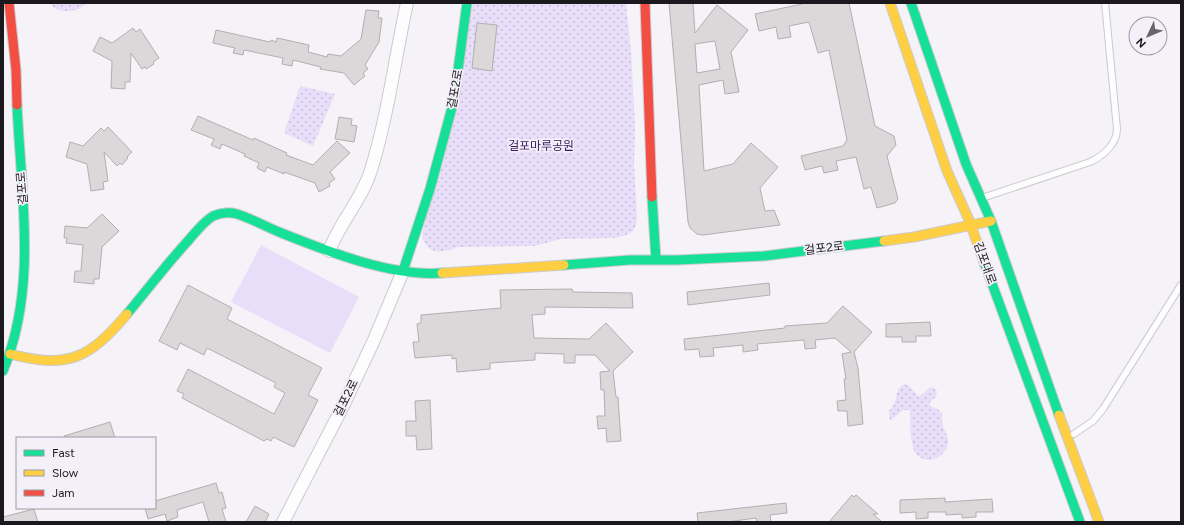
<svg xmlns="http://www.w3.org/2000/svg" width="1184" height="525" font-family="Figtree,'Noto Sans KR',sans-serif">
<defs>
<pattern id="grass-dots" width="8" height="8" patternUnits="userSpaceOnUse"><rect width="8" height="8" fill="#e8def9"/><path d="M2 2h.1M6 6h.1" fill="none" stroke="#c6bed5" stroke-width="1.8" stroke-linecap="round"/></pattern>
</defs>
<rect width="100%" height="100%" fill="#f5f2f8"/>
<!-- grass -->
<path fill="url(#grass-dots)" d="M49,3H87C76,14 59,14 49,3Z
M473,3H626L631,52L635,126L634,164L637,216L636,225L633,231L626,235L616,238L561,239L535,246L458,247C442,253 426,256 422,235Z
M300,86L335,94L313,146L284,133Z
M905,384C913,386 913,393 919,396C925,394 926,389 932,387L937,391L936,397L930,402V405C933,409 940,408 942,414C943,417 941,420 942,423C943,430 949,435 948,443C945,460 922,467 914,450C909,438 911,422 910,410H903L890,421L889,411C891,408 894,405 895,402C897,394 896,388 905,384Z"/>
<!-- garden -->
<path fill="#e8def9" d="M261,245L359,297L330,353L231,302Z"/>
<!-- building -->
<path fill="#dbd8d9" stroke="#b2afb1" fill-rule="evenodd" d="M669,3H693L695,33L717,5L748,30L731,52L739,92L725,94L723,80L699,85L704,171L733,164L751,143L778,167L760,188L765,211L774,210L780,225L703,235L697,234L690,228L688,222ZM715,41L720,69L697,73L695,44Z
M803,3H849L875,126L894,136L896,145L887,156L898,199L895,203L877,208L871,187L864,189L856,157L836,161L838,170L824,173L822,166L805,170L801,156L843,146L847,140L829,50L818,53L809,22L789,26L791,37L778,39L776,27L759,31L755,14L802,4Z
M366,10L379,11L378,18H382L379,42L365,65L368,69L363,73L365,76L354,85L344,73L320,69L321,67L293,60L292,66L282,64L283,58L244,50L243,55L233,53L235,48L213,43L216,30L270,42L271,40L276,42L277,38L309,45L308,52L327,57L328,54L341,56L361,39Z
M477,23L497,25L492,71L472,68Z
M133,28L136,32L140,29L159,58L153,62L154,64L146,69L145,67L142,69L131,53L130,82H125V89L111,88L112,61L93,51L100,37L112,43Z
M198,116L253,140L254,138L287,153L286,155L313,165L337,141L350,153L330,172L335,179L329,183L330,186L319,192L315,183L284,172V174L267,167L265,172L257,168L259,163L244,156L245,154L222,144L220,149L211,145L214,139L191,130Z
M339,117L352,119L351,125L357,126L354,142L335,139Z
M108,127L132,152L127,157L128,158L122,165L120,163L117,166L104,152L108,181L103,182L104,189L91,191L87,164L66,157L70,142L83,146L101,128L104,131Z
M102,214L119,231L102,247L99,279H94V284L74,282L75,271H81L83,245L66,243L67,238H64L65,226L87,228Z
M769,283L770,295L688,305L687,292Z
M188,285L232,308L227,319L322,368L308,395L318,400L294,447L273,437L271,441L267,439L264,441L182,398L184,394L177,391L188,369L274,414L285,393L274,387L276,383L207,348L204,355L180,343L177,350L159,341Z
M572,289L573,292L632,293L633,308L545,307V314L532,315L534,338L589,339L606,323L633,352L613,371L616,397H618L621,441L607,442L606,428L598,429L597,416H605L604,390H601L600,372L610,371L595,355H575V363H564V354L535,353V360L490,363V369L457,372L456,358L452,359V355L415,358L413,342H419L417,324L421,323V315L501,308L500,290Z
M843,306L872,332L854,352L858,368L863,424L848,426L847,411H838L837,401L846,400L844,379H846L842,354L851,352L835,338L815,340L816,348L805,349L804,340L757,344L758,350L743,352V345L713,348L714,356L700,357L699,349L685,350L684,339L785,328V326L827,323Z
M930,322L931,336H916V342H902V337H886V324Z
M430,400L432,449L417,450L416,436H406V421H416L415,401Z
M110,422L115,438H64V436Z
M216,483L219,493L222,492L226,508L222,509L226,522H209L203,502L177,510L178,517L167,521L165,514L148,519L145,508H155V501Z
M852,495L854,497L856,495L878,514H873L882,522H829Z
M945,498V502L992,499L993,512H976V517L962,518V514L946,515V512H928V518L916,519V512L900,513V500Z
M786,503L787,513L770,515L771,522H757L756,518L727,522H698L697,513Z
M255,506L269,514L265,522H246Z
M34,509L38,522H3V517Z"/>
<g fill="none" stroke-linecap="round" stroke-linejoin="round">
<!-- lane casing -->
<g stroke="#cccacf" stroke-width="8">
<path id="lane" d="M982,198L1090,162C1103,156 1117,144 1117,129L1105,3
M1074,434L1093,421L1103,409L1181,285"/>
</g>
<!-- street casing -->
<g stroke="#cccacf" stroke-width="14">
<path id="street" d="M329,251C340,222 362,199 371,170C388,115 395,58 407,3
M283,522L342,408L374,340L403,271"/>
</g>
<!-- fast casing -->
<g stroke="#cccacf" stroke-width="11">
<path id="fast" d="M911,3L966,164L991,221L1059,415
M652,197L656,260
M984,262L1080,522
M564,265L630,260H677L764,256L884,241
M403,271L430,189L454,100L467,3
M127,314C147,290 166,265 187,242C195,233 203,222 213,216C220,213 229,212 237,214C253,219 268,228 284,234C329,252 393,277 442,273
M3,371C38,287 21,194 17,105"/>
</g>
<!-- slow casing -->
<g stroke="#cccacf" stroke-width="11">
<path id="slow" d="M890,3L947,171L969,220L984,262
M884,241L914,237L991,221
M442,273L564,265
M10,354C68,369 89,359 127,314
M1059,415L1099,522"/>
</g>
<!-- jam casing -->
<g stroke="#cccacf" stroke-width="11">
<path id="jam" d="M9,3L16,70L17,105
M645,3L652,197"/>
</g>
<!-- lane -->
<use href="#lane" stroke="#fefdfe" stroke-width="6"/>
<!-- street -->
<use href="#street" stroke="#fefdfe" stroke-width="12"/>
<!-- fast -->
<use href="#fast" stroke="#16e098" stroke-width="9"/>
<!-- slow -->
<use href="#slow" stroke="#ffcf43" stroke-width="9"/>
<!-- jam -->
<use href="#jam" stroke="#f24e42" stroke-width="9"/>
</g>
<g text-anchor="middle" stroke-width="3.5" stroke-linejoin="round" paint-order="stroke">
<!-- street labels -->
<g font-size="12" fill="#1b191d" stroke="#f4f0fa">
<text transform="translate(455 89) rotate(-80)" y="4">걸포2로</text>
<text transform="translate(22 188) rotate(-95)" y="4">걸포로</text>
<text transform="translate(824 248) rotate(-7)" y="4">걸포2로</text>
<text transform="translate(985 263) rotate(70)" y="4">김포대로</text>
<text transform="translate(346 398) rotate(-64)" y="4">걸포2로</text>
</g>
<!-- park labels -->
<g font-size="12" fill="#3d1b61" stroke="#f4f0fa">
<text x="541" y="150">걸포마루공원</text>
</g>
</g>
<!-- border -->
<rect width="1184" height="525" fill="none" stroke="#1b191d" stroke-width="8"/>
<!-- legend -->
<rect x="16" y="437" width="140" height="72" fill="#f4f0fa" stroke="#9d9aa2"/>
<rect x="24" y="450" width="20" height="6" fill="#16e098" stroke="#9d9aa2"/>
<text x="52" y="457" font-size="12" fill="#1b191d">Fast</text>
<rect x="24" y="470" width="20" height="6" fill="#ffcf43" stroke="#9d9aa2"/>
<text x="52" y="477" font-size="12" fill="#1b191d">Slow</text>
<rect x="24" y="490" width="20" height="6" fill="#f24e42" stroke="#9d9aa2"/>
<text x="52" y="497" font-size="12" fill="#1b191d">Jam</text>
<!-- north arrow -->
<g transform="translate(1148 36) rotate(226)"><circle r="19" fill="#f4f0fa" stroke="#9d9aa2"/>
<path d="M0-3L7 15L0 10L-7 15Z" fill="#67656a"/>
<text y="-6" font-size="11" font-weight="bold" text-anchor="middle" fill="#1b191d">N</text>
</g>
</svg>
